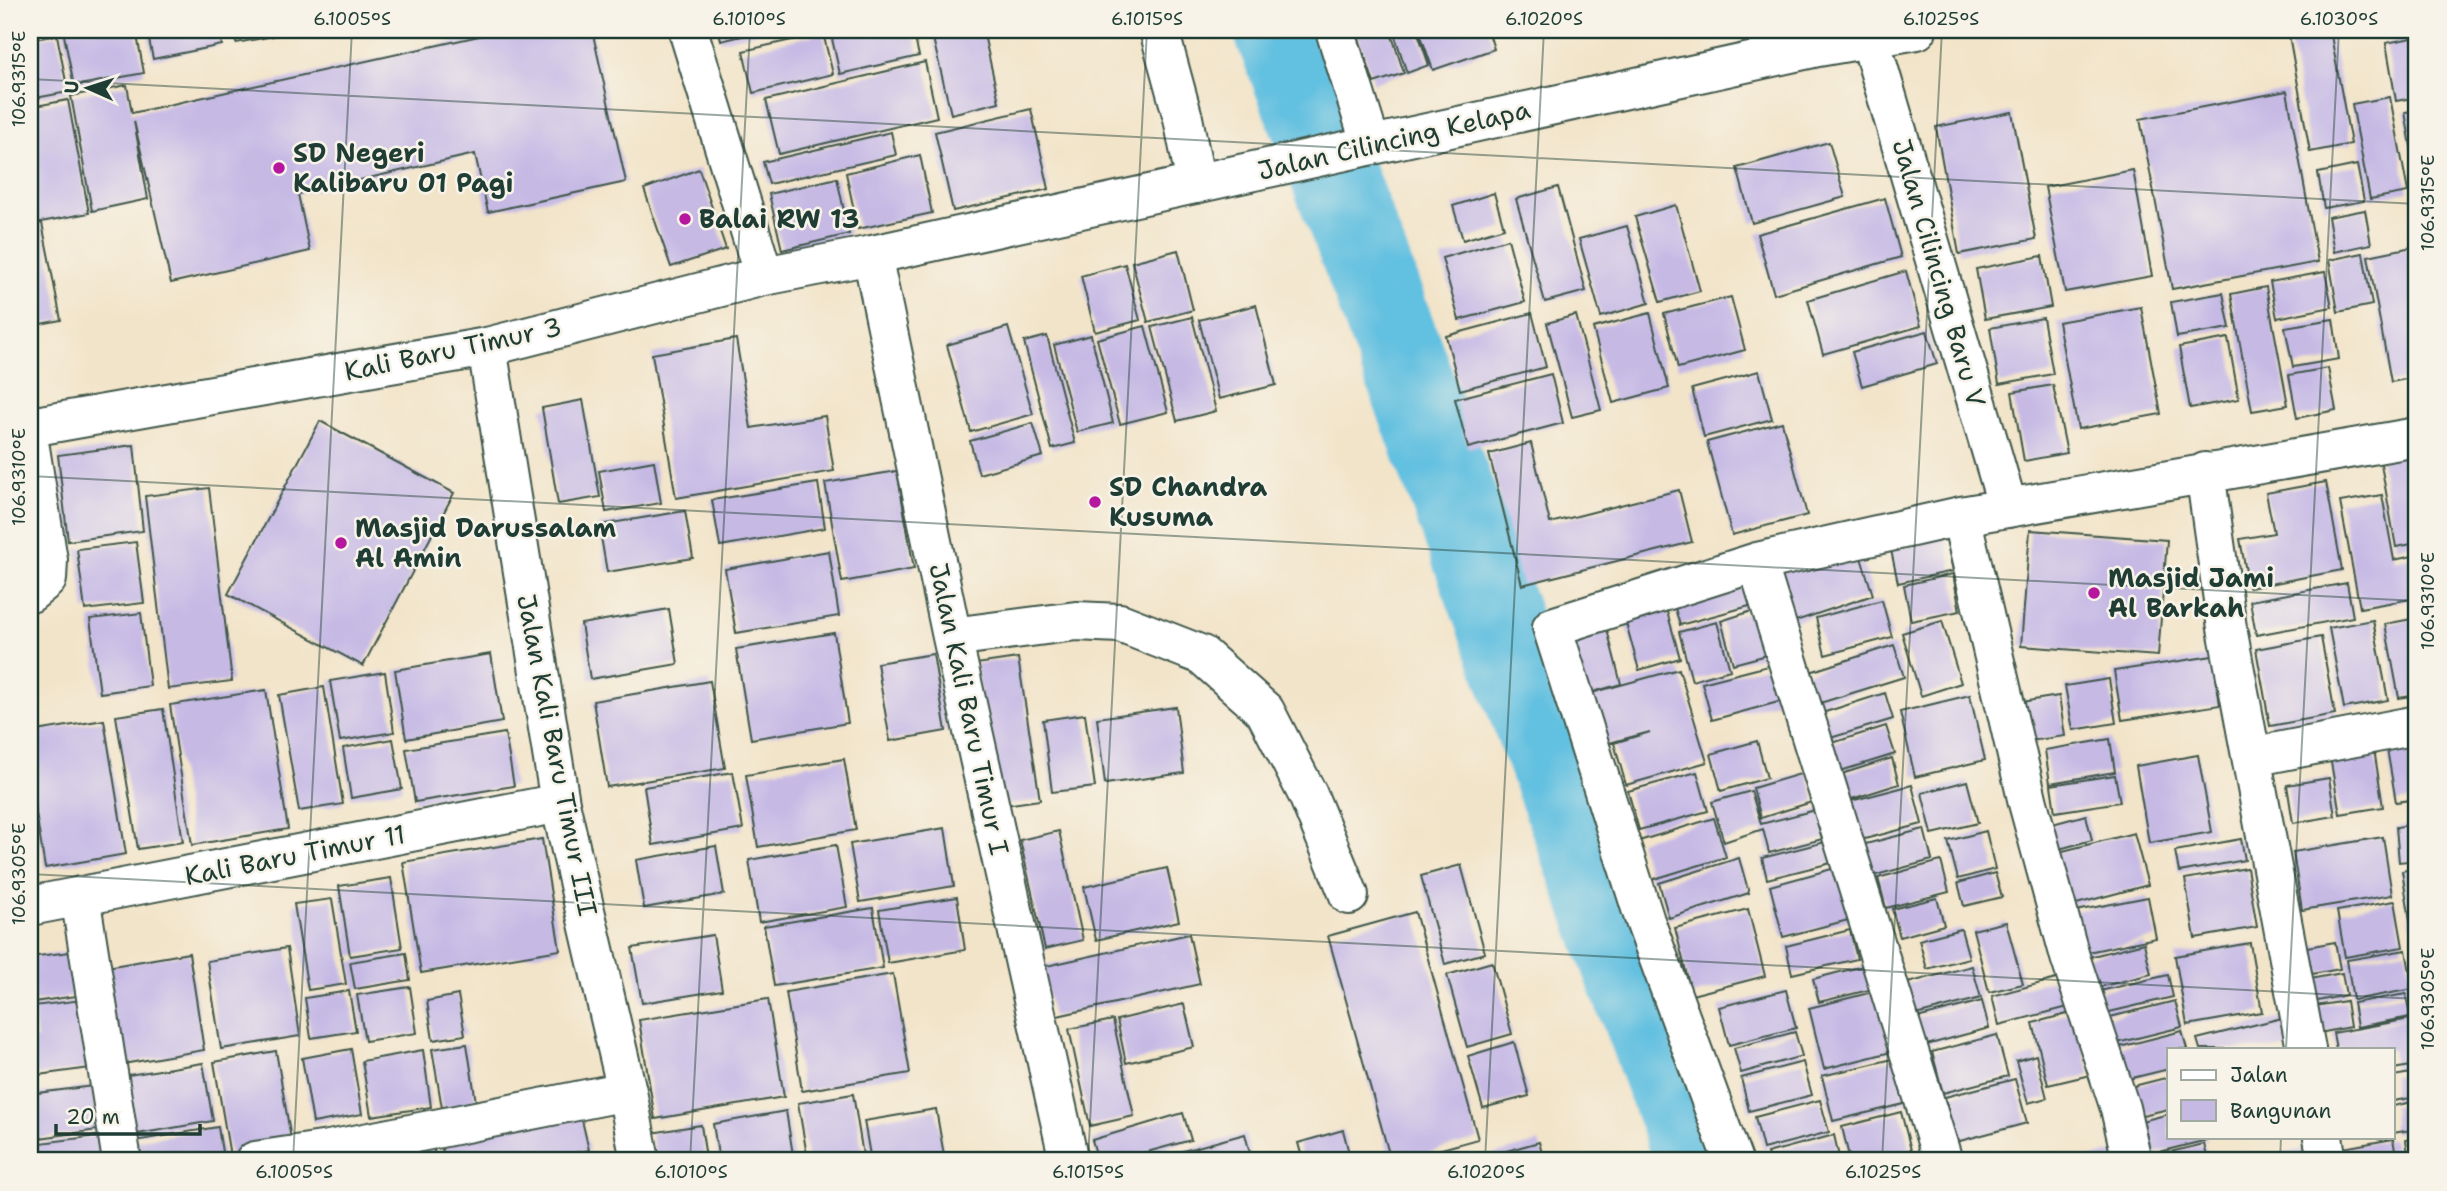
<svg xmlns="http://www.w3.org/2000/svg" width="2447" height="1191" font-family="'Shantell Sans',sans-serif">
<rect width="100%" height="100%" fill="#f7f3e8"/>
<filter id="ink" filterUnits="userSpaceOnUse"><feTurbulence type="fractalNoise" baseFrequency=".0143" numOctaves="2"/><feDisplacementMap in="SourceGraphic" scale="14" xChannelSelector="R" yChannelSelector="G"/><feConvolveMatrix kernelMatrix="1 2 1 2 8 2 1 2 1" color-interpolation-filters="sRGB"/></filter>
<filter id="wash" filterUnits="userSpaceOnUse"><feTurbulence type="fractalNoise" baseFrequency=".00686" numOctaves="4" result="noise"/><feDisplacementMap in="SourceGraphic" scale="28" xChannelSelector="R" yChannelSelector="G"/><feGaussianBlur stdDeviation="1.57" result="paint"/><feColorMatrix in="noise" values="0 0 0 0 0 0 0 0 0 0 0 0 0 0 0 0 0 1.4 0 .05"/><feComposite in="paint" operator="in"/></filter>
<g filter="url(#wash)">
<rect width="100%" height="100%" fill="#f2e4c9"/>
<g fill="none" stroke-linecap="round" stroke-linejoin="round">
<!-- river -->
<path stroke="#62c0e0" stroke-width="86" d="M1277,30L1368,266L1698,1161"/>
</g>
<g id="blocks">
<!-- building -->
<path fill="#c6bae5" d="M63,30H136L144,73L74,86Z
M147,30H219L222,45L153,59Z
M234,30H300V31L236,43Z
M506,30H592L626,182L488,212L475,154L298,194L310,251L171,283L134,121L148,199L92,211L71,96L127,85L132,113Z
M719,30H762L763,31L721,41Z
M830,30H913L919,56L840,74Z
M931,30H983L999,102L951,114Z
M1356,30H1390L1404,73L1374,83Z
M1393,30H1417L1429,65L1407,73Z
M1419,30H1488L1494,49L1433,70Z
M2313,30H2330L2351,144L2310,152L2289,35Z
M823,33L833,74L753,93L743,51Z
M57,35L68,92L30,99V40Z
M2417,37V97L2396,101L2386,43Z
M925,62L937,117L779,154L766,100Z
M2287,91L2318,262L2172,289L2140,119Z
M2390,97L2408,192L2370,199L2352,104Z
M68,100L89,213L30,224V107Z
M1031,109L1049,189L953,211L935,132Z
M2417,110V162L2414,163L2405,112Z
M2012,112L2036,239L1959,254L1936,127Z
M891,132L896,155L769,184L763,162Z
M1829,142L1845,197L1752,223L1737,168Z
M920,155L932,213L858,229L846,173Z
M2357,165L2364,201L2324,208L2318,173Z
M699,169L726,249L671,267L644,189Z
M2133,170L2152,276L2065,292L2045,187Z
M837,178L849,234L782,250L769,194Z
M1558,187L1586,291L1545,302L1516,199Z
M1494,193L1504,228L1463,240L1453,206Z
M1885,198L1901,257L1774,294L1757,234Z
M1676,205L1700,291L1660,302L1635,217Z
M2365,210L2371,244L2334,252L2328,217Z
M42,223L61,320L30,326V225Z
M1627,226L1649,303L1601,317L1579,239Z
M1508,239L1525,302L1459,320L1442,258Z
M2417,246V377L2391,382L2368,256Z
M1178,250L1193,310L1148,322L1132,262Z
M2363,253L2372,305L2338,312L2329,260Z
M2042,256L2051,307L1985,319L1976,269Z
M1125,264L1140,320L1095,332L1081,276Z
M1906,271L1921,326L1823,354L1808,300Z
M2325,272L2332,307L2277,318L2270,282Z
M2266,287L2288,405L2252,411L2231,294Z
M2223,293L2230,328L2177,337L2171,302Z
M1731,297L1745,350L1678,368L1664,314Z
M1256,305L1276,385L1219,399L1199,320Z
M2141,307L2161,414L2078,429L2058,322Z
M1532,313L1546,367L1460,390L1446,336Z
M1650,313L1669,388L1613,403L1593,328Z
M1576,315L1601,410L1572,417L1547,323Z
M1192,317L1216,411L1177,421L1152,327Z
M2043,318L2053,374L1999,384L1990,328Z
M2333,319L2339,359L2293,367L2285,327Z
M1145,326L1168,412L1120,424L1097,339Z
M1008,327L1033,414L971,432L947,345Z
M1927,331L1937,364L1862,386L1852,352Z
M1091,335L1113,423L1077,432L1054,345Z
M1047,336L1075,443L1052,449L1024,342Z
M2228,338L2239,399L2190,408L2179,347Z
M736,339L751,428L825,416L834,471L676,498L652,354Z
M2328,368L2336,410L2297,418L2289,375Z
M1759,371L1772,419L1704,437L1692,389Z
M1551,374L1563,423L1468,448L1455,399Z
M2053,385L2067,453L2024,461L2012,392Z
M583,400L600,497L558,504L542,408Z
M320,421L454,493L363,666L228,594Z
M1782,422L1807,515L1732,535L1707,442Z
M1033,423L1043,456L979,474L970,441Z
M1531,443L1550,523L1679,490L1692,542L1522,585L1489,454Z
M134,445L143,531L68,541L58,455Z
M2417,453V543L2396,547L2380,459Z
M654,461L661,503L606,512L599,471Z
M897,471L914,569L842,582L825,483Z
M2326,482L2342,570L2249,588L2240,539L2274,533L2266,493Z
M818,483L825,528L720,546L712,500Z
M209,488L232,681L168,689L145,496Z
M2382,495L2394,560L2417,555V598L2360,608L2340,502Z
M685,511L693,558L607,572L599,525Z
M2030,530L2167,540L2158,656L2021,646Z
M1946,538L1953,571L1898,583L1891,550Z
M136,542L144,603L85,610L77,549Z
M1856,542L1873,595L1790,623L1773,569Z
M829,551L839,616L736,633L725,569Z
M1745,574L1753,605L1680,625L1671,595Z
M1953,574L1960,611L1911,621L1904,585Z
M2347,583L2353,617L2256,635L2250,601Z
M1662,594L1680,658L1639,670L1621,605Z
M1882,600L1892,637L1825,655L1816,618Z
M669,609L678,664L590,679L581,624Z
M1755,610L1767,655L1733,664L1721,621Z
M141,613L150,686L100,693L90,619Z
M1603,614L1621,684L1579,696L1559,626Z
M2417,618V695L2399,698L2385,624Z
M2373,620L2388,700L2344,708L2329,628Z
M1942,621L1961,683L1921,696L1902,633Z
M1717,622L1730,670L1692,681L1679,632Z
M834,633L848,723L751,739L736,649Z
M2321,637L2335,714L2270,726L2256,649Z
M1894,645L1904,677L1817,704L1807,673Z
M491,654L502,722L406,739L395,670Z
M933,654L946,731L890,741L877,663Z
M2213,656L2220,705L2122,720L2114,671Z
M1018,658L1040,800L997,806L976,664Z
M1772,665L1782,701L1712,720L1702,683Z
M1679,669L1707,762L1626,785L1614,743L1650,732L1598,746L1584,695Z
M385,672L394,732L340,741L330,681Z
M2109,679L2116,723L2073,730L2065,686Z
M710,681L725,768L607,787L593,701Z
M324,687L343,804L299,811L279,695Z
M266,690L288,829L192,845L170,705Z
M1885,693L1893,719L1827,739L1819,714Z
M1970,695L1985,760L1915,777L1900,712Z
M2059,696L2065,736L2022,742L2015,703Z
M1176,707L1184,773L1105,784L1097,718Z
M163,709L183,842L138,849L116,716Z
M1085,714L1095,787L1052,792L1043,720Z
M104,720L126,854L45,868L30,777V732Z
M1886,726L1895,754L1834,773L1826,745Z
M2417,732V799L2396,802L2385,737Z
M505,733L514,786L415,802L406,749Z
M393,739L402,789L351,798L343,748Z
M2110,739L2115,772L2050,783L2045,750Z
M1757,741L1767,778L1721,791L1711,754Z
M2374,749L2383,807L2340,814L2330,757Z
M2198,755L2212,832L2149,843L2136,766Z
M1892,758L1899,784L1839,803L1832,777Z
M844,759L856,830L758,847L746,775Z
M733,772L743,829L653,845L644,787Z
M1697,772L1708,811L1639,830L1628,791Z
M1807,772L1815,801L1761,818L1753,788Z
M2115,775L2120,802L2055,812L2051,785Z
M2329,778L2335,816L2293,823L2287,785Z
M1967,781L1978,823L1932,834L1922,793Z
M1912,785L1922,824L1857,841L1847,802Z
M1751,791L1761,824L1823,808L1830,837L1769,853L1763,829L1724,842L1712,802Z
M2086,815L2092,840L2052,851L2045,826Z
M1714,818L1726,857L1651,880L1639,841Z
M2417,824V860L2399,862L2396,827Z
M945,828L954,886L860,902L850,844Z
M1924,829L1932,860L1865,878L1858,846Z
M1059,831L1083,940L1045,949L1020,840Z
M1986,831L1995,869L1958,879L1948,841Z
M2134,833L2148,885L2065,907L2051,854Z
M2383,837L2392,895L2302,910L2293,852Z
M542,839L560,950L421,973L403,862Z
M2241,839L2245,860L2179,872L2175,851Z
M1833,840L1839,861L1767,879L1762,858Z
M836,845L847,907L759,922L749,860Z
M716,846L724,894L644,908L636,860Z
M1739,858L1749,893L1669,918L1659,883Z
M1941,861L1949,892L1886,908L1878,878Z
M1461,865L1485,953L1445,964L1421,876Z
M1839,867L1852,919L1783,937L1770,886Z
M1167,868L1179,921L1096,940L1084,887Z
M2247,868L2257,927L2195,938L2185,879Z
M2417,868V924L2411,926L2402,871Z
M1995,873L2002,897L1964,906L1958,883Z
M391,878L402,948L350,956L339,886Z
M957,897L965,950L888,963L879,910Z
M2148,897L2156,938L2078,954L2070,912Z
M1937,898L1944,925L1900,937L1892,909Z
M332,899L346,984L308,990L294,904Z
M2395,901L2403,947L2345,957L2337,911Z
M873,908L883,968L774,986L764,926Z
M1748,909L1765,976L1692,995L1675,928Z
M1415,912L1478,1139L1398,1161H1391L1328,936Z
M2006,922L2023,984L1989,992L1973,930Z
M1961,929L1969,958L1927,969L1919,940Z
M1850,930L1857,959L1792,974L1786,946Z
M1189,934L1200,984L1053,1017L1042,967Z
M713,935L722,990L642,1003L632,948Z
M2335,942L2340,969L2312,974L2307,947Z
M2144,943L2151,974L2088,990L2081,959Z
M2250,943L2262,1012L2187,1025L2175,956Z
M287,948L300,1036L221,1049L207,961Z
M2406,950L2413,989L2353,1000L2347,960Z
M70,952L77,996L33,1002L30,957Z
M189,953L204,1050L117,1065L101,968Z
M406,953L410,980L355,989L350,962Z
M1492,962L1512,1034L1467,1047L1447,975Z
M1867,965L1873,989L1819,1002L1813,979Z
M1972,966L1981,998L1912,1016L1904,984Z
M2342,973L2346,995L2313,1002L2310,979Z
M893,974L910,1073L802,1091L786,992Z
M2168,975L2173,997L2105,1013L2100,991Z
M2060,978L2068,1007L1999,1025L1992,996Z
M410,987L417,1033L365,1041L357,995Z
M1786,990L1796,1028L1729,1045L1719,1007Z
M349,991L356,1031L311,1038L305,998Z
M1877,991L1891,1052L1824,1069L1809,1008Z
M2406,994L2410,1017L2357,1027L2353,1003Z
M458,995L465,1035L433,1040L427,1001Z
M768,999L784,1097L655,1119L639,1020Z
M82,1000L91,1068L30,1076V1040L37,1039L33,1006Z
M1982,1001L1989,1028L1923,1046L1917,1018Z
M2175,1001L2182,1027L2113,1044L2106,1018Z
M2346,1001L2350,1027L2319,1033L2315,1006Z
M1184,1004L1194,1047L1126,1063L1117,1020Z
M2074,1012L2090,1075L2048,1085L2033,1023Z
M2286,1017L2295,1049H2200L2197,1039Z
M2410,1019L2417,1065L2393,1069V1049H2336L2333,1033Z
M1113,1020L1134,1116L1090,1126L1069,1029Z
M2182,1031L2187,1049H2169V1069L2124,1080L2116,1048Z
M1795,1032L1802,1056L1741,1073L1734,1048Z
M1997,1035L2008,1076L1943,1093L1932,1052Z
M1514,1042L1529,1096L1483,1108L1468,1056Z
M467,1044L476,1102L442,1108L432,1049Z
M351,1049L362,1114L313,1123L302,1058Z
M423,1050L431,1107L371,1116L362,1061Z
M276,1051L292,1145L230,1156L214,1062Z
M2036,1055L2047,1098L2028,1103L2016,1061Z
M1897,1058L1908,1103L1833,1121L1822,1076Z
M1803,1062L1812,1095L1749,1111L1741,1078Z
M203,1063L213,1121L126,1136L116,1077Z
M2417,1072V1097L2393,1101V1076Z
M2169,1077V1109L2129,1118L2122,1089Z
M2015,1079L2027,1123L1956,1142L1945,1097Z
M93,1086L98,1130L32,1139L30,1094Z
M853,1094L864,1161H808L798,1103Z
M1820,1100L1829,1132L1763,1149L1755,1117Z
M2417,1101V1129L2393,1133V1106Z
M578,1103L589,1150L538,1161H445L439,1136Z
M936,1109L945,1161H871L864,1121Z
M786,1111L794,1161H719L713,1124Z
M1901,1112L1911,1150L1866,1161H1850L1842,1127Z
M1183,1113L1191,1140L1114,1161H1098L1092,1140Z
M2169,1114V1137H2206L2207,1140L2138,1157L2130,1124Z
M701,1125L706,1158L689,1161H656L651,1133Z
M218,1127L223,1158L205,1161H137L134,1141Z
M1343,1130L1351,1161H1303L1298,1143Z
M1245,1134L1252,1161H1150V1160Z
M105,1135L109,1161H34L32,1144Z
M1834,1135L1840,1161H1769L1767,1153Z
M2417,1138V1161H2409L2406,1140Z
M2393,1139L2397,1161H2346L2343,1148Z
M432,1140L436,1161H385L383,1150Z
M1539,1142L1544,1161H1474V1160Z
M2204,1144L2208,1161H2136V1160Z
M2315,1147L2317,1161H2253V1160Z
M2118,1151L2121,1161H2083V1160Z"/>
</g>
</g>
<g filter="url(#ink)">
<use href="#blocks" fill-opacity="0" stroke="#3f564a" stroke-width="2"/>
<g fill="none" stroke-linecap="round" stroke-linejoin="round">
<!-- minor casing -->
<g stroke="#3f564a" stroke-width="42">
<path id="minor" d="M688,30L764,276
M1159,30L1183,118L1196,184
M1335,30L1371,145
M1870,39L2008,508
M872,255L952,637L1069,1161
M487,347L560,803L627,1091L640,1161
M30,427L487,347L764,276L872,255L1818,47L1917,30
M30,448L48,560L47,579L30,593
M2205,472L2227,628L2306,1049
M1961,516L2028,803L2070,957L2120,1108L2132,1161
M1757,562L1943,1161
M952,637L1076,621L1120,623L1202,655L1265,711L1308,795L1349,895
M2252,757L2417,725
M80,896L122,1161
M30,906L560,803
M2323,1137L2327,1161
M255,1161L329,1150L627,1091
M1733,1161L1645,921L1552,627L1757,562L1961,516L2417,437"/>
</g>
<!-- minor -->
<use href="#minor" stroke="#fff" stroke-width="38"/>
</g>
</g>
<!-- ticks -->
<path fill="none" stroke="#1f3d34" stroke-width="2" stroke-opacity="0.45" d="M30,79L2417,204M30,476L2417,601M30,874L2417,999M2286,1049L2339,30M293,1161L352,30M690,1161L750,30M1088,1161L1147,30M1485,1161L1544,30M1882,1161L1942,30M2280,1161L2281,1137"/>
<!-- markers -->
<g fill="#b5179e" stroke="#f7f3e8" stroke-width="2.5">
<circle cx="279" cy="168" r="7"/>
<circle cx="685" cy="219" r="7"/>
<circle cx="1095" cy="502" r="7"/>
<circle cx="341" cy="543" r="7"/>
<circle cx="2094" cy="593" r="7"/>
</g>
<g text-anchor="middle" stroke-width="5" stroke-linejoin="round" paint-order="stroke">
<!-- street labels -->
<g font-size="26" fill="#1f3d34" stroke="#f7f3e8">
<text transform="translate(1394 140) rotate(-13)" y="9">Jalan Cilincing Kelapa</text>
<text transform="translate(1939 273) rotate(74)" y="9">Jalan Cilincing Baru V</text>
<text transform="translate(453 349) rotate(-12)" y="9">Kali Baru Timur 3</text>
<text transform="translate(969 709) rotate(78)" y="9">Jalan Kali Baru Timur I</text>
<text transform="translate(557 755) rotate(79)" y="9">Jalan Kali Baru Timur III</text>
<text transform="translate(295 855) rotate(-11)" y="9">Kali Baru Timur 11</text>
</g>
<!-- poi labels -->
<g font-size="26" font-weight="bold" fill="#1f3d34" stroke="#f7f3e8" text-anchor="start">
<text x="293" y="162">SD Negeri<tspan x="293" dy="30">Kalibaru 01 Pagi</tspan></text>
<text x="699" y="228">Balai RW 13</text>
<text x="1109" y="496">SD Chandra<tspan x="1109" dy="30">Kusuma</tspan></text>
<text x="355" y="537">Masjid Darussalam<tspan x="355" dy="30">Al Amin</tspan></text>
<text x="2108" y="587">Masjid Jami<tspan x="2108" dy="30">Al Barkah</tspan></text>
</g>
</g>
<!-- margin -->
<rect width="2447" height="1191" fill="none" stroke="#f7f3e8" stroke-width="77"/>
<!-- legend -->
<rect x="2167" y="1048" width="228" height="91" fill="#f7f3e8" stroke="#a1aaa0" stroke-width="2"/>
<rect x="2181" y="1070" width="35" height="10" fill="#ffffff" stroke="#a1aaa0" stroke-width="2"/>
<text x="2230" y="1082" font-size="21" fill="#1f3d34">Jalan</text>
<rect x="2181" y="1100" width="35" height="21" fill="#c6bae5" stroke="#a1aaa0" stroke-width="2"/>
<text x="2230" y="1118" font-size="21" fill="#1f3d34">Bangunan</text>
<!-- north arrow -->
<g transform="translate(88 88) rotate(273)" stroke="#f7f3e8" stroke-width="5" paint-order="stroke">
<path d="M0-5L12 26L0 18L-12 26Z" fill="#1f3d34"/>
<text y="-10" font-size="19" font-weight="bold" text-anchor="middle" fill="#1f3d34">U</text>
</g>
<!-- scale -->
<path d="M56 1124v10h144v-10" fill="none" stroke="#1f3d34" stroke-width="3.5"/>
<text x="66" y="1124" font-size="21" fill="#1f3d34" stroke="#f7f3e8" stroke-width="5" paint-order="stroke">20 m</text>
<rect x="38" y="38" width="2370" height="1114" fill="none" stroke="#1f3d34" stroke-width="2.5"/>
<g font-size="18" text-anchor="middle" fill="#1f3d34">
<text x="352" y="25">6.1005°S</text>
<text x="749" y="25">6.1010°S</text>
<text x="1147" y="25">6.1015°S</text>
<text x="1544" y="25">6.1020°S</text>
<text x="1941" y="25">6.1025°S</text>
<text x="2339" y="25">6.1030°S</text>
<text transform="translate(19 79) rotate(-90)" y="6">106.9315°E</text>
<text transform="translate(2428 203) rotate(-90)" y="6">106.9315°E</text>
<text transform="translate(19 477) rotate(-90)" y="6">106.9310°E</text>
<text transform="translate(2428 601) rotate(-90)" y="6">106.9310°E</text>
<text transform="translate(19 874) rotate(-90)" y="6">106.9305°E</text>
<text transform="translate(2428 999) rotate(-90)" y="6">106.9305°E</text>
<text x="294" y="1178">6.1005°S</text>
<text x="691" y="1178">6.1010°S</text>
<text x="1088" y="1178">6.1015°S</text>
<text x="1486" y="1178">6.1020°S</text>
<text x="1883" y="1178">6.1025°S</text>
</g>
</svg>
